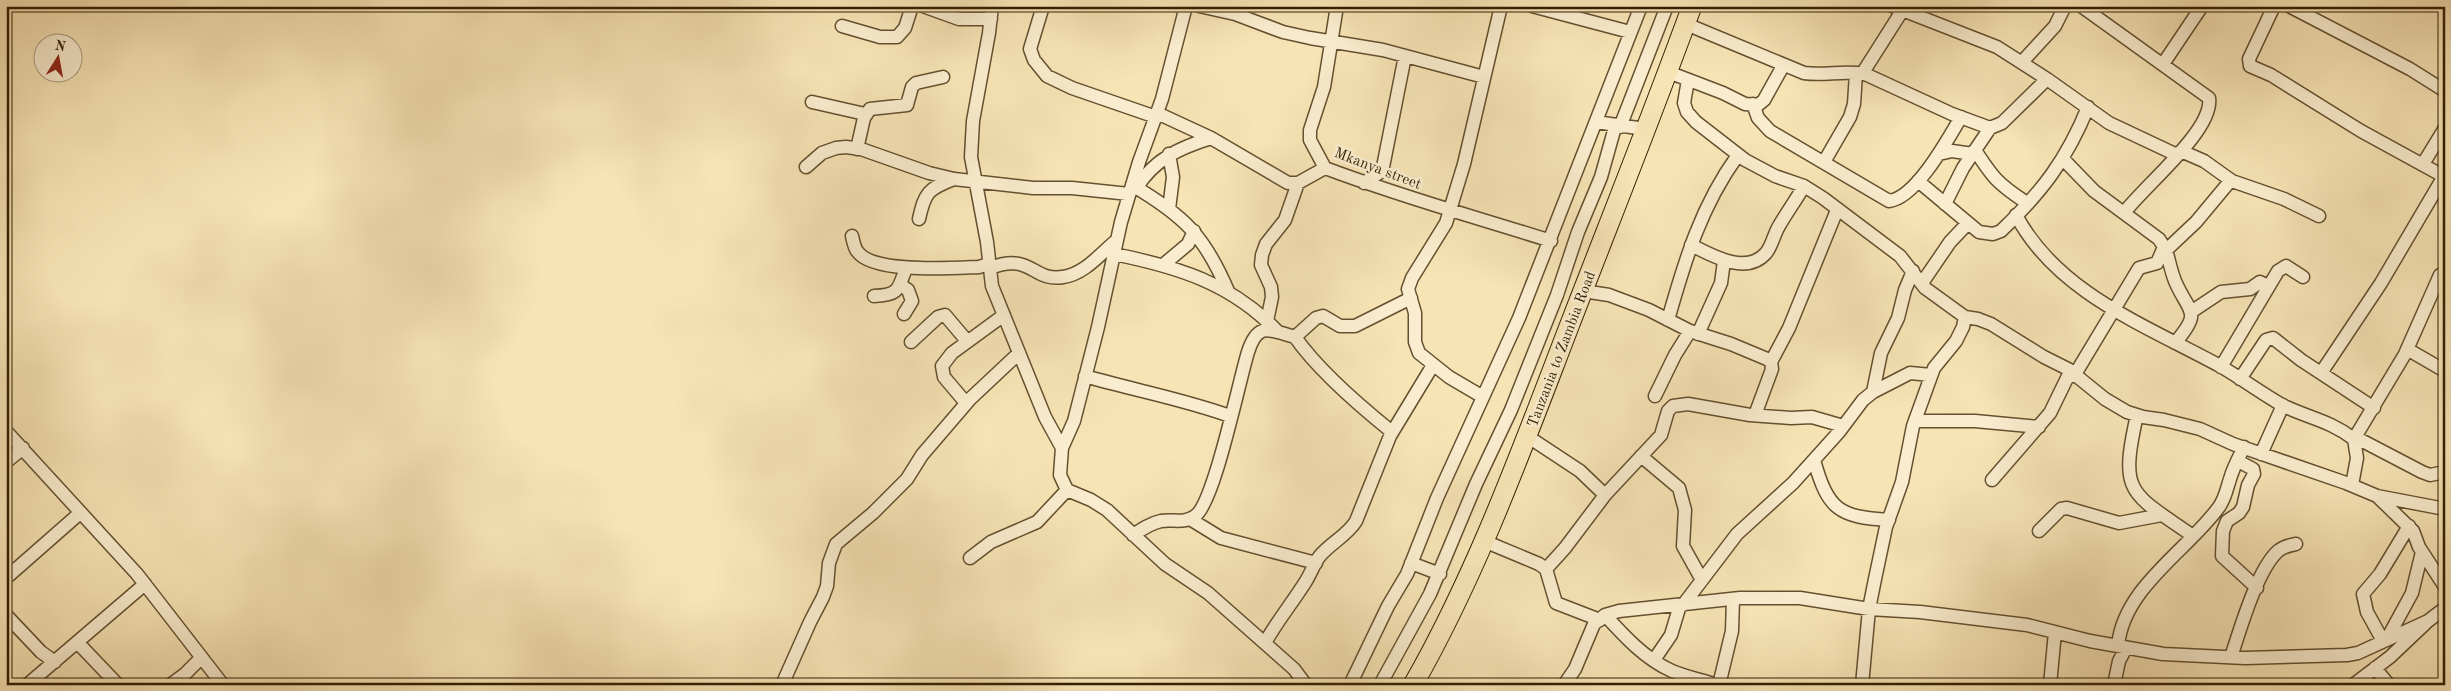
<svg xmlns="http://www.w3.org/2000/svg" width="2451" height="691" font-family="'Old Standard TT',serif">
<rect width="100%" height="100%" fill="#f7e4b5"/>
<filter id="stains"><feTurbulence type="fractalNoise" baseFrequency=".004" numOctaves="4"/><feColorMatrix values="0 0 0 0 .2 0 0 0 0 .09 0 0 0 0 .02 0 0 0 .5 -.17"/></filter>
<radialGradient id="worn" r=".72"><stop offset=".6" stop-color="#630" stop-opacity="0"/><stop offset="1" stop-color="#630" stop-opacity=".3"/></radialGradient>
<g fill="none" stroke-linecap="round" stroke-linejoin="round">
<!-- minor casing -->
<g stroke="#64502f" stroke-width="15">
<path id="minor" d="M923,6L959,19H991
M992,6L989,33L973,121L971,157L987,242L992,286L1045,417L1062,448
M1043,6L1030,49L1034,60L1047,76L1072,88L1156,117
M1186,6L1162,99L1139,162L1121,222L1098,327L1074,421L1062,448L1060,475L1067,490L1091,500L1107,510L1165,564L1208,593L1294,669L1306,685
M1199,6L1235,14L1283,32L1310,38L1383,50L1484,77
M1337,6L1324,87L1310,130V140L1325,168C1399,196 1475,217 1551,241
M1532,6L1630,32
M1892,6L1997,47L2047,79L2109,123L2177,155
M2081,6L2209,98C2214,130 2144,186 2124,213
M2274,6L2249,59L2250,66L2271,75L2361,131L2445,177
M2289,6L2410,69L2445,91
M1686,24L1804,73C1825,76 1844,70 1865,74L1952,114L1990,128L2002,123L2047,79
M842,26L880,37H897L905,28L912,6
M2022,62L2055,26L2065,6
M2163,64L2202,6
M1668,72L1723,93L1745,104L1758,105L1764,100L1783,66
M1862,74L1902,11
M1688,80L1684,103L1687,112L1696,122L1745,160L1775,176L1804,186L1823,198L1900,256L1925,288L1965,317L1963,327L1956,341L1934,368L1913,426L1902,482L1886,527L1875,579L1869,609L1862,685
M812,102L865,114
M1753,104L1758,118L1770,131L1889,201C1916,198 1948,139 1961,117
M1157,113L1211,138L1288,183H1298L1325,168
M1596,122L1645,129
M1620,127L1667,6
M857,149L864,118L870,109L907,105L912,87L916,83L943,77
M1975,150C1993,178 1998,184 2027,203
M2181,151L2204,161L2232,181L2284,199L2319,216
M1939,154L1952,151L1973,154
M2063,159L2094,191L2159,239L2164,247L2157,263L2139,268L2074,376
M1824,162L1850,117L1854,104L1856,73
M2423,164L2445,128
M806,167L822,153L836,148L846,147L861,149L929,173L954,179L1033,188H1072L1129,194
M1918,181L1979,232L1993,234L2001,231C2042,192 2067,159 2088,107
M1364,183L1379,173L1383,167L1405,56
M1132,185C1184,216 1204,235 1228,291
M1137,187C1155,159 1179,148 1211,138
M1945,204L1963,168L1990,128
M1169,209L1173,177L1169,154
M2016,215C2057,293 2147,326 2220,366C2241,378 2261,393 2282,405C2308,418 2329,420 2354,439L2357,458L2352,485
M919,219C925,192 928,189 954,179
M852,236C853,240 854,247 857,251C872,274 953,268 979,267L989,264
M1691,245C1711,255 1746,276 1766,253C1772,246 1774,234 1779,226C1787,212 1796,200 1804,186
M2166,250C2169,260 2171,271 2175,281C2189,314 2203,310 2175,343
M1114,254C1178,267 1231,283 1277,331
M2162,254L2196,222L2231,180
M1163,265L1188,244L1194,231
M990,268C1032,252 1032,282 1063,277C1085,274 1101,253 1117,240
M1922,283L1950,242L1968,223
M902,286L908,290L912,301L904,314
M1583,291L1609,295L1649,310L1690,331L1731,344L1767,359L1771,362L1772,369L1755,415
M874,296C900,295 898,289 906,268
M2191,312L2221,292L2250,289L2260,282L2268,286
M1965,317L1978,319L1991,324L2044,357L2068,369L2105,399L2127,412L2143,417L2164,420L2200,429L2233,444L2346,483L2377,496L2445,509
M1668,320C1685,260 1701,206 1738,155
M1267,321L1272,297L1271,287L1261,265L1262,255L1266,244L1285,220L1298,183
M1698,334L1721,283L1724,261
M1295,337C1318,370 1361,407 1392,432
M911,342L938,317L945,315L967,341
M2407,349L2445,371
M1771,362L1789,328L1837,210
M2221,367L2278,271L2286,266L2303,277
M2321,373L2381,283L2444,176
M1085,376C1133,390 1183,399 1230,416
M2240,379L2266,340L2273,338L2301,360L2374,408
M1873,392L1881,353L1898,318L1905,290L1913,271
M1655,396L1675,355L1690,331
M1483,397L1449,377L1419,353L1415,342V313L1408,289L1412,278L1446,223L1464,164L1501,6
M966,403L944,377L942,366L952,353L1004,315
M2137,415C2119,495 2130,492 2193,536
M1915,421H1975L2039,427
M6,431L137,574L223,685
M1527,436L1580,471L1605,495
M2355,437L2422,472L2430,475L2445,472
M2354,439L2405,354L2440,275
M2261,454L2283,405
M1641,456L1679,488L1685,510L1683,546L1702,580
M1814,460C1828,510 1839,517 1889,520
M2238,461L2253,469L2254,474L2248,485L2243,507L2239,513L2227,521L2223,531L2222,556L2257,588
M6,462L23,448
M1992,480L2050,413L2070,372
M2377,496L2413,531L2419,547L2445,587
M1190,519L1221,538L1316,563
M2039,531L2061,509L2067,508L2119,523L2162,515
M1133,535C1142,529 1151,523 1161,521C1173,519 1184,524 1195,516C1214,504 1239,381 1248,352C1258,321 1269,330 1295,337L1316,318L1323,316L1340,326H1355L1411,298
M1484,541L1539,564L1546,569L1556,603L1600,620
M970,558L991,542L1037,522L1067,490
M1411,563L1440,574
M1546,569L1565,548L1605,495L1661,435L1668,411L1673,406L1688,404L1750,415L1791,418L1812,417L1843,426
M6,578L80,513
M1683,605L1737,534L1793,483L1839,432L1863,400L1873,392L1910,373L1931,375
M6,615L41,652L55,662
M1605,615C1624,636 1645,659 1672,671C1686,677 1702,680 1717,685
M2387,639L2412,593L2422,552
M2383,641L2367,612L2363,594L2380,574L2409,526
M78,643L118,685
M1265,643C1277,621 1293,602 1306,581C1311,573 1314,564 1319,557C1330,543 1347,536 1356,521L1390,436L1433,365
M2118,646C2123,588 2187,551 2219,507C2225,499 2227,488 2230,479C2233,468 2239,457 2244,447
M2231,657C2240,630 2257,570 2278,551C2283,547 2290,545 2296,544
M1654,660L1671,635L1680,605
M2375,668L2389,685
M27,685L145,584
M170,685L185,674L201,658
M782,685L810,622L823,597L827,586L829,563L836,544L873,513L907,479L922,455L970,399L1018,354
M1350,685L1388,606L1407,574L1437,498L1519,318L1641,6
M1380,685L1430,594L1476,484L1511,410L1557,295L1578,232L1601,177L1615,127
M1564,685L1575,669L1594,624L1605,615L1619,611L1740,598H1800L1869,609L1920,612L2027,625L2090,641L2163,654L2245,658L2347,655L2358,653L2428,621
M1719,685L1732,631L1733,599
M2050,685L2055,632
M2114,685L2119,661L2126,648
M2353,685L2390,657L2428,621L2445,608"/>
</g>
<!-- highway casing -->
<g stroke="#331f02" stroke-width="21">
<path id="highway" d="M1413,685C1478,571 1523,446 1570,324C1611,218 1653,113 1692,6"/>
</g>
<!-- minor -->
<use href="#minor" stroke="#faedcf" stroke-width="12"/>
<!-- highway -->
<use href="#highway" stroke="#f7e4b5" stroke-width="19"/>
</g>
<g text-anchor="middle" stroke-width="5" stroke-linejoin="round" paint-order="stroke">
<!-- street labels -->
<g font-size="15" fill="#331f02" stroke="#faedcf">
<text transform="translate(1378 168) rotate(21)" y="5">Mkanya street</text>
<text transform="translate(1561 349) rotate(-69)" y="5">Tanzania to Zambia Road</text>
</g>
</g>
<!-- margin -->
<rect width="2451" height="691" fill="none" stroke="#f7e4b5" stroke-width="25"/>
<rect x="8" y="8" width="2436" height="676" fill="none" stroke="#331f02" stroke-width="2.5"/>
<rect x="12" y="12" width="2426" height="666" fill="none" stroke="#331f02"/>
<!-- north arrow -->
<g transform="translate(58 58) rotate(11)"><circle r="24" fill="#faedcf" stroke="#aa9b7d"/>
<path d="M0-4L9 19L0 12L-9 19Z" fill="#8f2418"/>
<text y="-8" font-size="14" font-weight="bold" text-anchor="middle" fill="#331f02">N</text>
</g>
<rect width="100%" height="100%" filter="url(#stains)"/>
<rect width="100%" height="100%" fill="url(#worn)"/>
</svg>
